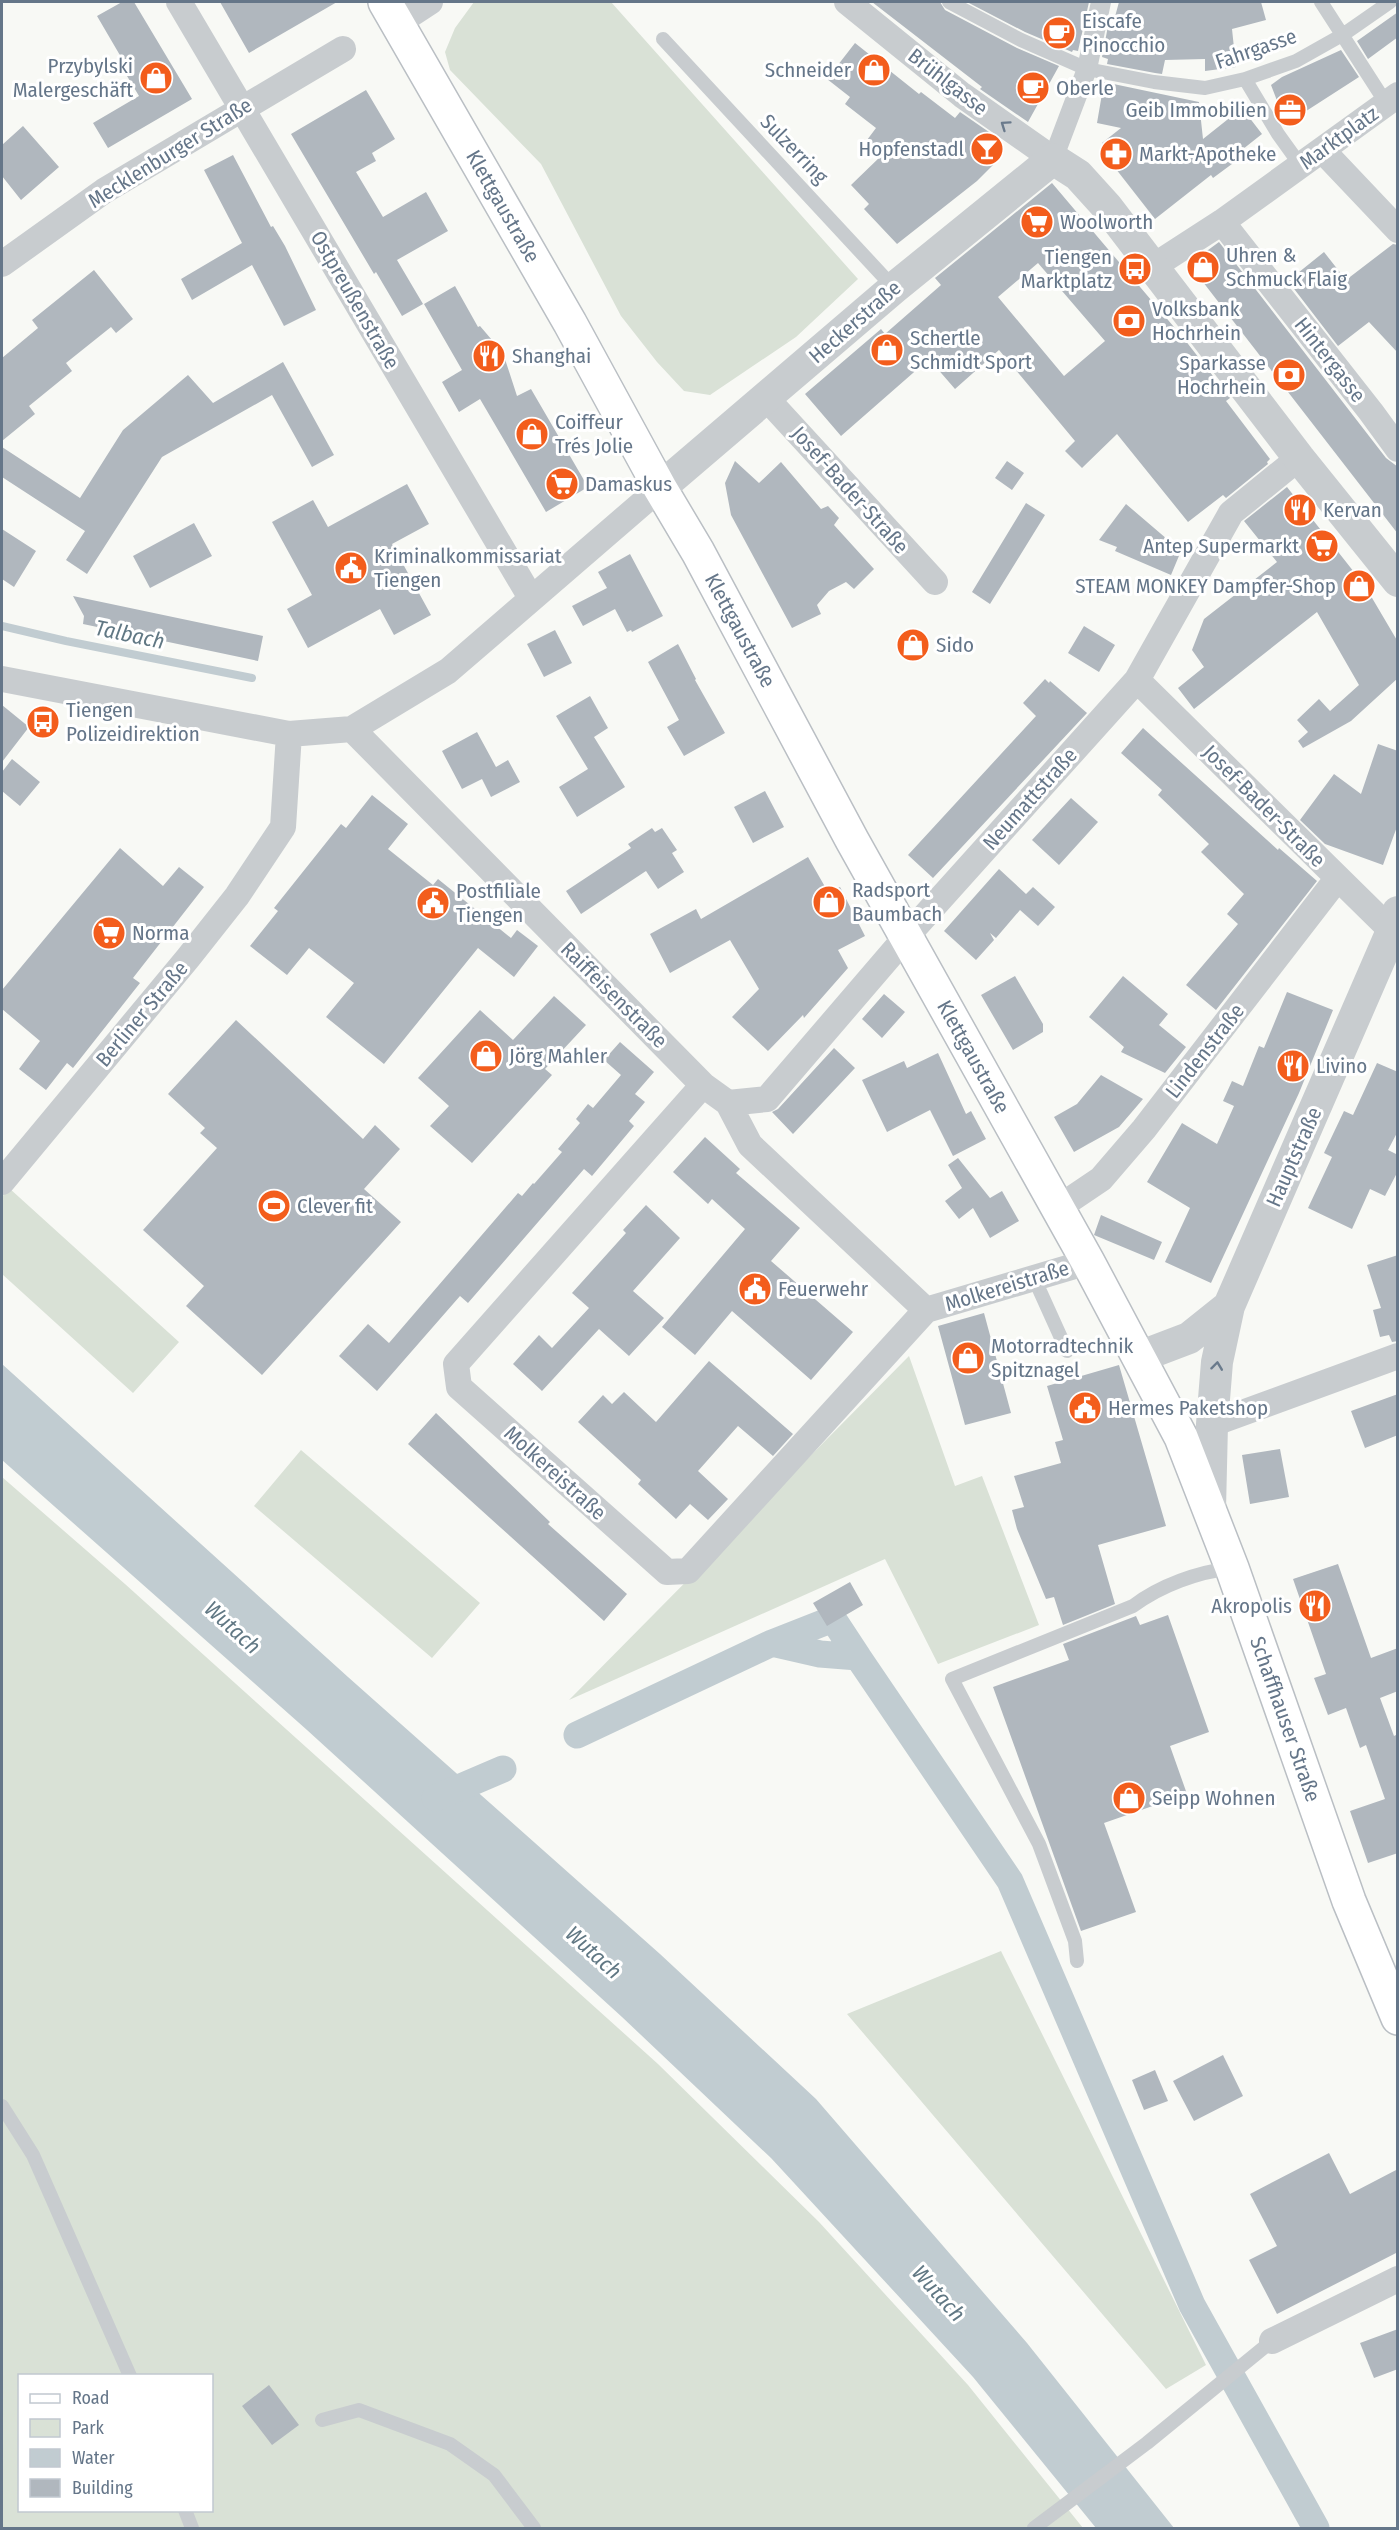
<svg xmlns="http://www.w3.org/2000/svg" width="1399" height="2530" font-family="'Fira Sans Condensed',sans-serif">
<rect width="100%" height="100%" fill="#f8f9f5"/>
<!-- green -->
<path fill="#d9e1d6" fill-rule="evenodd" d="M474,2H611L858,279L796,337L710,395L684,391L657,362L621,316L541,164L450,70L445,52L455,28Z
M9,1188L179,1342L133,1393L2,1274V1197Z
M909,1356L955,1486L982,1476L1039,1625L938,1664L885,1559L569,1700Z
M301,1450L480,1603L432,1658L254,1506Z
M2,1477L125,1584L658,2064L819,2222L968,2385L1083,2528H2ZM20,2376H212V2510H20Z
M1001,1951L1206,2365L1166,2389L847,2014Z"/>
<!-- water -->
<path fill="#c1ccd1" d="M2,1364L348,1677L660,1954L816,2099L1027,2343L1174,2528H1096L973,2377L771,2158L622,2017L307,1730L2,1460Z"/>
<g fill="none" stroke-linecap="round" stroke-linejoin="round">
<!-- stream -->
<path stroke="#c1ccd1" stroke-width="8" d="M2,626L66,641L252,678"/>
<!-- canal -->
<path stroke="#c1ccd1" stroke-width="27" d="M772,1643L833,1619L858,1657
M577,1735L772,1643L820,1654L858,1657L1010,1881L1192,2305L1316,2528
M435,1798L503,1769"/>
</g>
<!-- building -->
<path fill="#b0b7be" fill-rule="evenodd" d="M122,2H134L192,99L108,148L93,123L139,96L124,71L128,69L97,16Z
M220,2H337L249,53Z
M872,2H940L945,10L1017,48L1059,66L1028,122L980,89L982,87Z
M967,2H1089L1078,51L1073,50L1072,52L1025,32Z
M1119,2H1261L1266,20L1232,29L1236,67L1205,71V59L1165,60L1162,74L1155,73L1107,64L1108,59L1102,57L1109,21L1113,24Z
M1398,12V37L1368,59L1357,41Z
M855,43L919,94L921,92L955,118L960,112L1002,141V156L977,181L897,244L864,209L869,204L851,185L881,156L867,140L876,128L845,104L850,97L827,79Z
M1341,50L1359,77L1286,124L1271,85L1282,77Z
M1104,82L1199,102L1203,139L1242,108L1262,134L1233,157L1236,161L1213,178L1211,175L1155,219L1105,155L1109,151L1102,143L1121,128L1097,123Z
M366,90L395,139L372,153L376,161L356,172L383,217L426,192L448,231L397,260L423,304L402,316L376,272L374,274L291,134Z
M23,126L59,167L21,200L2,176V145Z
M233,155L271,227L273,226L285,246L316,310L284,326L252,265L192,300L181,279L242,243L204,170Z
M1052,183L1185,340L1230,398L1226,401L1270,459L1267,462L1268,464L1226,498L1223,495L1188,522L1117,434L1082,468L1065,451L1075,441L999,350L955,389L929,359L841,436L805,394L881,329L885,334L941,285L935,278ZM1038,263L1105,341L1064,376L998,297Z
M1219,242L1386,458L1398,467V534L1189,264Z
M1393,244L1398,245V353L1369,322L1338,346L1288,281L1324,252L1346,280Z
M94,270L133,319L116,333L111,327L66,363L72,371L29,406L35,414L2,441V358L38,328L32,320Z
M455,286L478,327L480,326L503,353L517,396L531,389L588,487L546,512L480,399L459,412L442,382L462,370L424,304Z
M283,362L334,455L312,467L272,395L162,457L87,574L66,560L85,531L2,477V447L80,498L123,430L188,375L213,403Z
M735,461L759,483L781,462L821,509L828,506L839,518L834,525L874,569L854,589L846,582L829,591L817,605L821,614L792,628L731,515L725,483Z
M1007,461L1024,473L1012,490L995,478Z
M407,484L429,524L392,544L431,615L394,635L380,609L308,648L287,609L312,595L272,522L313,500L328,527Z
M1287,487L1365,586L1398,642V678L1351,721L1303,748L1298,741L1308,732L1297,720L1319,699L1330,711L1359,685L1317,612L1194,709L1178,688L1204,667L1192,650L1204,619L1277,562L1244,521Z
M1026,503L1045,515L990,604L972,592Z
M1126,504L1181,551L1171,575L1115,551L1117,547L1099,540Z
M194,523L212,556L150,588L133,556Z
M2,529L36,551L14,587L2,579Z
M630,554L663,616L632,632L631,630L627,632L615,609L583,626L572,606L607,588L598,572Z
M73,596L263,636L258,661L83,624L84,616Z
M1084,626L1115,645L1099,672L1068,653Z
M555,630L572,663L544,677L527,644Z
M900 645a13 13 0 1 1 26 0a13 13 0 1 1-26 0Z
M678,644L696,679L695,680L725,733L684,756L667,727L679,720L648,662Z
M1045,679L1049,683L1050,681L1087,713L933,878L908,855L1036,716L1023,703Z
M590,696L608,728L594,737L625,787L577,817L559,787L588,769L556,716Z
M2,705L29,727L2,762Z
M1143,728L1278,850L1279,848L1317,881L1216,1010L1186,985L1238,924L1227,914L1244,894L1201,852L1209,844L1158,795L1162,790L1121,753Z
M477,732L496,767L508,760L520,782L491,797L482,779L462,789L442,751Z
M1378,744L1398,751V824L1383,865L1325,844L1300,820L1334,774L1361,794Z
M12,759L40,782L20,806L2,791V772Z
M765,791L784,827L753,843L734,807Z
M372,795L408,824L388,849L433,885L438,879L511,938L517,930L538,946L514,977L478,948L384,1064L326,1017L354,983L309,948L287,975L250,946L278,911L274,908L341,824L346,828Z
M1071,798L1098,822L1059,865L1032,840Z
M652,828L655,832L662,828L677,850L672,853L684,872L658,889L646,871L581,914L566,891L631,848L628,844Z
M120,848L163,886L179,867L204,887L133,978L140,983L73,1068L67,1063L46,1090L19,1069L40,1041L2,1009V990Z
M808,857L828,892L840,887L865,936L838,950L848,968L804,1018L803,1015L768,1051L732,1017L759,989L730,940L670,973L650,934L696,909L701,919Z
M999,869L1026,894L1033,887L1055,907L1038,926L1020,910L996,938L990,933L994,940L976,960L944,931Z
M1015,976L1043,1024V1032L1013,1050L981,995Z
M1123,976L1168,1014L1159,1025L1186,1047L1165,1073L1121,1052L1124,1047L1089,1017Z
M1287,992L1333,1010L1299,1093L1211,1283L1165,1262L1190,1208L1147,1182L1182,1123L1217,1144L1234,1106L1223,1101L1232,1081L1243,1086L1259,1046L1264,1048Z
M884,994L905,1012L882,1038L862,1019Z
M554,996L586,1025L545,1069L552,1075L472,1163L430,1126L449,1106L418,1078L480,1010L513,1040Z
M236,1020L363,1139L375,1125L400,1149L364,1189L401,1222L262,1375L186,1306L204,1286L143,1230L217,1148L200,1133L205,1128L168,1094Z
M620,1042L654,1072L635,1094L645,1102L629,1121L634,1126L592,1176L584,1169L468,1303L460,1296L377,1391L339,1356L368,1324L389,1343L518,1193L522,1196L533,1183L534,1184L562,1152L558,1149L580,1123L576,1119L588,1104L593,1108L621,1075L604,1060Z
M834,1048L855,1068L793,1134L772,1112L778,1109Z
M938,1053L966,1114L971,1111L986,1139L953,1156L930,1110L887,1132L862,1080L904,1061L907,1068Z
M1377,1063L1398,1072V1131L1388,1150L1398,1155V1171L1385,1196L1370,1189L1352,1229L1308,1208L1332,1157L1324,1153L1344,1111L1353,1115Z
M1101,1075L1143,1099L1119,1127L1074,1152L1054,1117L1077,1104Z
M705,1137L740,1169L736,1173L800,1228L771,1261L853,1332L811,1380L732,1311L695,1355L662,1327L745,1229L712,1199L708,1204L673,1172Z
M958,1158L990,1198L1002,1191L1019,1221L990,1238L973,1208L959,1219L945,1201L962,1188L948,1165Z
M646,1205L680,1238L633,1291L664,1318L629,1356L599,1329L542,1391L513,1364L539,1335L552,1348L589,1308L572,1293L626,1233L623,1230Z
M1101,1215L1162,1242L1154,1260L1094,1235Z
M1398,1255V1341L1392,1342L1389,1335L1380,1337L1373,1310L1381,1308L1367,1265Z
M984,1313L1011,1413L965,1425L938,1326Z
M709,1361L793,1434L773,1456L738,1426L698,1471L728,1499L708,1520L690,1504L676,1519L638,1484L641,1480L578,1422L603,1395L612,1404L624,1392L656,1422Z
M1119,1365L1166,1526L1098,1545L1115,1604L1063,1625L1054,1597L1046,1599L1017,1529L1012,1510L1024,1507L1014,1476L1061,1463L1055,1442L1063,1440L1047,1386Z
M1398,1394V1435L1365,1448L1351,1411Z
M436,1413L550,1522L548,1524L627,1594L604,1621L408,1444Z
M1280,1449L1289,1497L1250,1504L1242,1455Z
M1338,1564L1371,1658L1398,1648V1691L1380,1698L1394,1736L1398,1734V1853L1368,1863L1350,1811L1385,1799L1366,1745L1360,1748L1346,1708L1328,1715L1314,1678L1326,1674L1293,1579Z
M850,1582L863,1605L827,1626L813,1603Z
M1168,1615L1209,1732L1170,1746L1187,1794L1104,1823L1136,1912L1081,1931L993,1687L1069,1660L1063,1644L1136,1616L1140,1625Z
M1223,2055L1243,2096L1194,2121L1173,2081Z
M1155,2070L1168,2101L1144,2110L1132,2080Z
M1329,2153L1350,2194L1398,2169V2252L1277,2314L1249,2260L1277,2246L1250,2194Z
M1398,2329V2369L1374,2378L1360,2343Z
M269,2385L299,2425L272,2445L242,2406Z"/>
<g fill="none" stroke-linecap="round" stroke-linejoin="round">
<!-- secondary casing -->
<g stroke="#babfc4" stroke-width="36">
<g id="secondary">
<path id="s1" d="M385,2L570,323L660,488L698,552L852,840L1088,1262L1181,1437L1232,1568L1349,1901L1398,2018"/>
</g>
</g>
<!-- service -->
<path stroke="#c8cccf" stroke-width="14" d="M949,2L1021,40L1087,69L1154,82L1205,88L1245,79L1296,61L1344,34L1390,2
M1321,2L1386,103
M663,39L894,288
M1245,79L1278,134L1301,166
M1034,1278L1067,1351
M1077,1961L1075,1941L1039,1844L952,1679L1133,1606C1161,1585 1198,1572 1232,1568
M2,2106L33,2155L130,2376
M322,2420L359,2410L450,2444L494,2475L534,2528
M185,2510L192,2528
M1034,2528L1147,2443L1272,2341"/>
<!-- pedestrian -->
<path stroke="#c8cccf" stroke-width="20" d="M1053,159L1087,69L1101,2"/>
<!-- minor -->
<path stroke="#c8cccf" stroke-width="26" d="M179,2L531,598
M847,2L962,95L1053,159
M398,23L430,2
M1323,151L1398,230
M1222,222L1371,412L1398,449
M2,264L104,191L343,49
M1154,266L1222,222L1398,95
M766,398L935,582
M2,679L289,734L352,729L448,671L660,488
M1137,680L1398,937
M352,729L703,1085L728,1103L750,1145L926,1310
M703,1085L456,1364L459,1387L667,1572L688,1571L926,1310L1088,1262
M728,1103L767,1099L906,937L1137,680L1231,513L1299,458
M2,1182L188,958L237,896L283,827L289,734
M1058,1208L1101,1179L1144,1129L1337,879
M1212,1424L1398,1356
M1272,2341L1398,2279"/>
<!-- tertiary -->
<path stroke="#c8cccf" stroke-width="32" d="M660,488L894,288L1053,159L1078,175L1107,207L1299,458L1398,581
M1139,1357L1189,1338L1229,1306L1392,931L1398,912
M1210,1509L1212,1424L1217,1362L1229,1306"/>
<!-- secondary -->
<use href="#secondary" stroke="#fff" stroke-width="33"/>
</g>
<!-- one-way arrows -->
<defs><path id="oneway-chevron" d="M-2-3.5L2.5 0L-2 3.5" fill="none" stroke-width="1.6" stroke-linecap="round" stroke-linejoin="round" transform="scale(1.5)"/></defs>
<g stroke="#6a7a8c">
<use href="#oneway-chevron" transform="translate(1005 125) rotate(-145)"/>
<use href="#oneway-chevron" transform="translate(1217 1366) rotate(-83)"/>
</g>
<!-- icons -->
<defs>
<g id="cafe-disc" transform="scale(1.725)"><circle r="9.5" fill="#f35d1c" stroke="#fff"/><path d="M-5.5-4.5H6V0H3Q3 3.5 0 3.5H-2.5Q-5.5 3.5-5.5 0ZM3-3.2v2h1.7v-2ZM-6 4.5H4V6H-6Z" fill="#fff"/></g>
<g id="shop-disc" transform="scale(1.725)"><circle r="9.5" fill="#f35d1c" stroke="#fff"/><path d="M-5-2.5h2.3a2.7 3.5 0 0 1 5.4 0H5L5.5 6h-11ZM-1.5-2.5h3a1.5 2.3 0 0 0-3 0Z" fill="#fff"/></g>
<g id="office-disc" transform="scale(1.725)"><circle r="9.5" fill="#f35d1c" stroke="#fff"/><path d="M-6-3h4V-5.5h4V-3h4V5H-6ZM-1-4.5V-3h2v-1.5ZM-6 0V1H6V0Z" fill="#fff"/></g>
<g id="bar-disc" transform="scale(1.725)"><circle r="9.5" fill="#f35d1c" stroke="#fff"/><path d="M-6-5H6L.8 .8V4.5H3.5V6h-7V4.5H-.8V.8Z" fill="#fff"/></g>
<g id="pharmacy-disc" transform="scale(1.725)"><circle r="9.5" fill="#f35d1c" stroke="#fff"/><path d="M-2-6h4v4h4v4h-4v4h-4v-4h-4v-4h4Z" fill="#fff"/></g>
<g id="supermarket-disc" transform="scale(1.725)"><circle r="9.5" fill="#f35d1c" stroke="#fff"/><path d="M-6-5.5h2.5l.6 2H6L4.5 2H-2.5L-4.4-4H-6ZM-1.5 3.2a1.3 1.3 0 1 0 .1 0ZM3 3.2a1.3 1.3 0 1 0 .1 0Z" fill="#fff"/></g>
<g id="bus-disc" transform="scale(1.725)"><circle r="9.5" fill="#f35d1c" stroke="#fff"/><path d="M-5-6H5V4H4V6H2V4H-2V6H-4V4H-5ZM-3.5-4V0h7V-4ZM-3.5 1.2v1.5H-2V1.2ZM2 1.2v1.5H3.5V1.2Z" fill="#fff"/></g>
<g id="bank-disc" transform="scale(1.725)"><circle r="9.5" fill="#f35d1c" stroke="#fff"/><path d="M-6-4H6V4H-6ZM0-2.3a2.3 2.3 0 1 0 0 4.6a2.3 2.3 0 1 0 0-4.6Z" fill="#fff"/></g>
<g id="restaurant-disc" transform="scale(1.725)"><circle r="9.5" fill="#f35d1c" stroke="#fff"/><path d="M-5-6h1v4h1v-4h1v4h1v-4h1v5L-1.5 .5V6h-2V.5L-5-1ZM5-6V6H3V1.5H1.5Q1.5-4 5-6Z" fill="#fff"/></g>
<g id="civic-disc" transform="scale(1.725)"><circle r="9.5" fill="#f35d1c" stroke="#fff"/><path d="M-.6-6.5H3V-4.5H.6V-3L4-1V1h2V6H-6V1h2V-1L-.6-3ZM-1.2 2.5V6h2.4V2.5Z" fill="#fff"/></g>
<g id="stadium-disc" transform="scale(1.725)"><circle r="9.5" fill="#f35d1c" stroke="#fff"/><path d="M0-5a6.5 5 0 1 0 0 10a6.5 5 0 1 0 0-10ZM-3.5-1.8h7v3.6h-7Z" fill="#fff"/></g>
</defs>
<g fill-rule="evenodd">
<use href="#cafe-disc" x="1059" y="33"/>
<use href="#shop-disc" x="874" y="70"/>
<use href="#shop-disc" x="156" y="78"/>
<use href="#cafe-disc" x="1033" y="88"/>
<use href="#office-disc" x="1290" y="110"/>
<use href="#bar-disc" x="987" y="149"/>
<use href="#pharmacy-disc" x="1116" y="154"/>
<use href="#supermarket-disc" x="1037" y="222"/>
<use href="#shop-disc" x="1203" y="267"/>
<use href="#bus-disc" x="1135" y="269"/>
<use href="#bank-disc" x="1129" y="321"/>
<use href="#shop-disc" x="887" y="350"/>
<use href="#restaurant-disc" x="489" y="356"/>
<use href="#bank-disc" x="1289" y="375"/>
<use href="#shop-disc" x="532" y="434"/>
<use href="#supermarket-disc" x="562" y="484"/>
<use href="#restaurant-disc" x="1300" y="510"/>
<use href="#supermarket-disc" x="1322" y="546"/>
<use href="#civic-disc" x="351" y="568"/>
<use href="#shop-disc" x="1359" y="586"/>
<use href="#shop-disc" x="913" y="645"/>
<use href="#bus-disc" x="43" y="722"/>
<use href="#shop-disc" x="829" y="902"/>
<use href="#civic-disc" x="433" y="903"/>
<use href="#supermarket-disc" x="109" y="933"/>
<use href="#shop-disc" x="486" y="1056"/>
<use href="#restaurant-disc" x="1293" y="1066"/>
<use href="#stadium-disc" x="274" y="1206"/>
<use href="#civic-disc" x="755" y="1289"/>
<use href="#shop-disc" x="968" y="1358"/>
<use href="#civic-disc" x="1085" y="1408"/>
<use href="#restaurant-disc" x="1315" y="1606"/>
<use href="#shop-disc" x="1129" y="1798"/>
</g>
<g text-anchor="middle" stroke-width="6" stroke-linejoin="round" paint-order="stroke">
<!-- poi labels -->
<g font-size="21" fill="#657689" stroke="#fff" text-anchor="start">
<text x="1082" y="28">Eiscafe<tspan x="1082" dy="24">Pinocchio</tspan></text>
<text x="133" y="73" text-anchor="end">Przybylski<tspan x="133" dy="24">Malergeschäft</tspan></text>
<text x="851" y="77" text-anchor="end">Schneider</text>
<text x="1056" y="95">Oberle</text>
<text x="1267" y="117" text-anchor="end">Geib Immobilien</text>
<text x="964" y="156" text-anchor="end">Hopfenstadl</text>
<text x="1139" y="161">Markt-Apotheke</text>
<text x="1060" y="229">Woolworth</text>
<text x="1226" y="262">Uhren &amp;<tspan x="1226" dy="24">Schmuck Flaig</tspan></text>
<text x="1112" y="264" text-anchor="end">Tiengen<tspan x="1112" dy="24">Marktplatz</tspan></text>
<text x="1152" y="316">Volksbank<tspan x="1152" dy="24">Hochrhein</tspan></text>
<text x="910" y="345">Schertle<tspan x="910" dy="24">Schmidt Sport</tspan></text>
<text x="512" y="363">Shanghai</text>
<text x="1266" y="370" text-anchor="end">Sparkasse<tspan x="1266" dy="24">Hochrhein</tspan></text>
<text x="555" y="429">Coiffeur<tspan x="555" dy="24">Trés Jolie</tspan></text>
<text x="585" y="491">Damaskus</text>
<text x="1323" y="517">Kervan</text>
<text x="1299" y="553" text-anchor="end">Antep Supermarkt</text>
<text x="374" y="563">Kriminalkommissariat<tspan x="374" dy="24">Tiengen</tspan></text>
<text x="1336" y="593" text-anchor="end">STEAM MONKEY Dampfer-Shop</text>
<text x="936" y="652">Sido</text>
<text x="66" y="717">Tiengen<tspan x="66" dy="24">Polizeidirektion</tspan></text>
<text x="852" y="897">Radsport<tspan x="852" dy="24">Baumbach</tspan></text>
<text x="456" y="898">Postfiliale<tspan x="456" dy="24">Tiengen</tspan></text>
<text x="132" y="940">Norma</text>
<text x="509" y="1063">Jörg Mahler</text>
<text x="1316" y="1073">Livino</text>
<text x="297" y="1213">Clever fit</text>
<text x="778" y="1296">Feuerwehr</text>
<text x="991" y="1353">Motorradtechnik<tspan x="991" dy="24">Spitznagel</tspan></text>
<text x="1108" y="1415">Hermes Paketshop</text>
<text x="1292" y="1613" text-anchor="end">Akropolis</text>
<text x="1152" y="1805">Seipp Wohnen</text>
</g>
<!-- street labels -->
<g font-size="21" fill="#657689" stroke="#fff">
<text transform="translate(1256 49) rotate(-19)" y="7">Fahrgasse</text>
<text transform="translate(948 82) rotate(38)" y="7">Brühlgasse</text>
<text transform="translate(1339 138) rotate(-36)" y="7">Marktplatz</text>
<text transform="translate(794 149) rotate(46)" y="7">Sulzerring</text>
<text transform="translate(170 153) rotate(-32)" y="7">Mecklenburger Straße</text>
<text dy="7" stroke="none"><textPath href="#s1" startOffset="236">Klettgaustraße</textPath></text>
<text transform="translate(355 300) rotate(60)" y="7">Ostpreußenstraße</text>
<text transform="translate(855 322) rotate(-41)" y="7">Heckerstraße</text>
<text transform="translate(1330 360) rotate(52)" y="7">Hintergasse</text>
<text transform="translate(850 490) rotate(48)" y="7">Josef-Bader-Straße</text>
<text dy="7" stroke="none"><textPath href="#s1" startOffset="722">Klettgaustraße</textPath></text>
<text transform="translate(1030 799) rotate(-48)" y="7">Neumattstraße</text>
<text transform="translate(1264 806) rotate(45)" y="7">Josef-Bader-Straße</text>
<text transform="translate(614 995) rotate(45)" y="7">Raiffeisenstraße</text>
<text transform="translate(142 1014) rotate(-50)" y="7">Berliner Straße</text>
<text transform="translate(1205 1051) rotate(-52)" y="7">Lindenstraße</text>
<text dy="7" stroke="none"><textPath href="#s1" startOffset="1208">Klettgaustraße</textPath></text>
<text transform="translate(1294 1157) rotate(-66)" y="7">Hauptstraße</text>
<text transform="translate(1007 1286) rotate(-17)" y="7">Molkereistraße</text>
<text transform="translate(555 1473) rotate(42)" y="7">Molkereistraße</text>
<text dy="7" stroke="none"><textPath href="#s1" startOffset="1942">Schaffhauser Straße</textPath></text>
</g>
<!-- water labels -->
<g font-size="22" font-style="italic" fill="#617884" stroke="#fff">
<text transform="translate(130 634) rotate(12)" y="8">Talbach</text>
<text transform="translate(233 1627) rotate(42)" y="8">Wutach</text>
<text transform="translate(594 1952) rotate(42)" y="8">Wutach</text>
<text transform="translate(939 2293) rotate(48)" y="8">Wutach</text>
</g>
</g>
<!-- border -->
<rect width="1399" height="2530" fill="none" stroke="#657689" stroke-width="6"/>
<!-- legend -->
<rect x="18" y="2374" width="195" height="138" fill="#ffffff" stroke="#c1c8d0" stroke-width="1.5"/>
<rect x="30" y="2394" width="30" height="9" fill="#ffffff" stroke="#c1c8d0" stroke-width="1.5"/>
<text x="72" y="2404" font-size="18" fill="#657689">Road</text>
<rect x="30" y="2419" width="30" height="18" fill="#d9e1d6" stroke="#c1c8d0" stroke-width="1.5"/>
<text x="72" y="2434" font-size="18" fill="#657689">Park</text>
<rect x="30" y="2449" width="30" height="18" fill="#c1ccd1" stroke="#c1c8d0" stroke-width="1.5"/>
<text x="72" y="2464" font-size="18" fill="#657689">Water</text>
<rect x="30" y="2479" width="30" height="18" fill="#b0b7be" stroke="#c1c8d0" stroke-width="1.5"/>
<text x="72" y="2494" font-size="18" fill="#657689">Building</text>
</svg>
